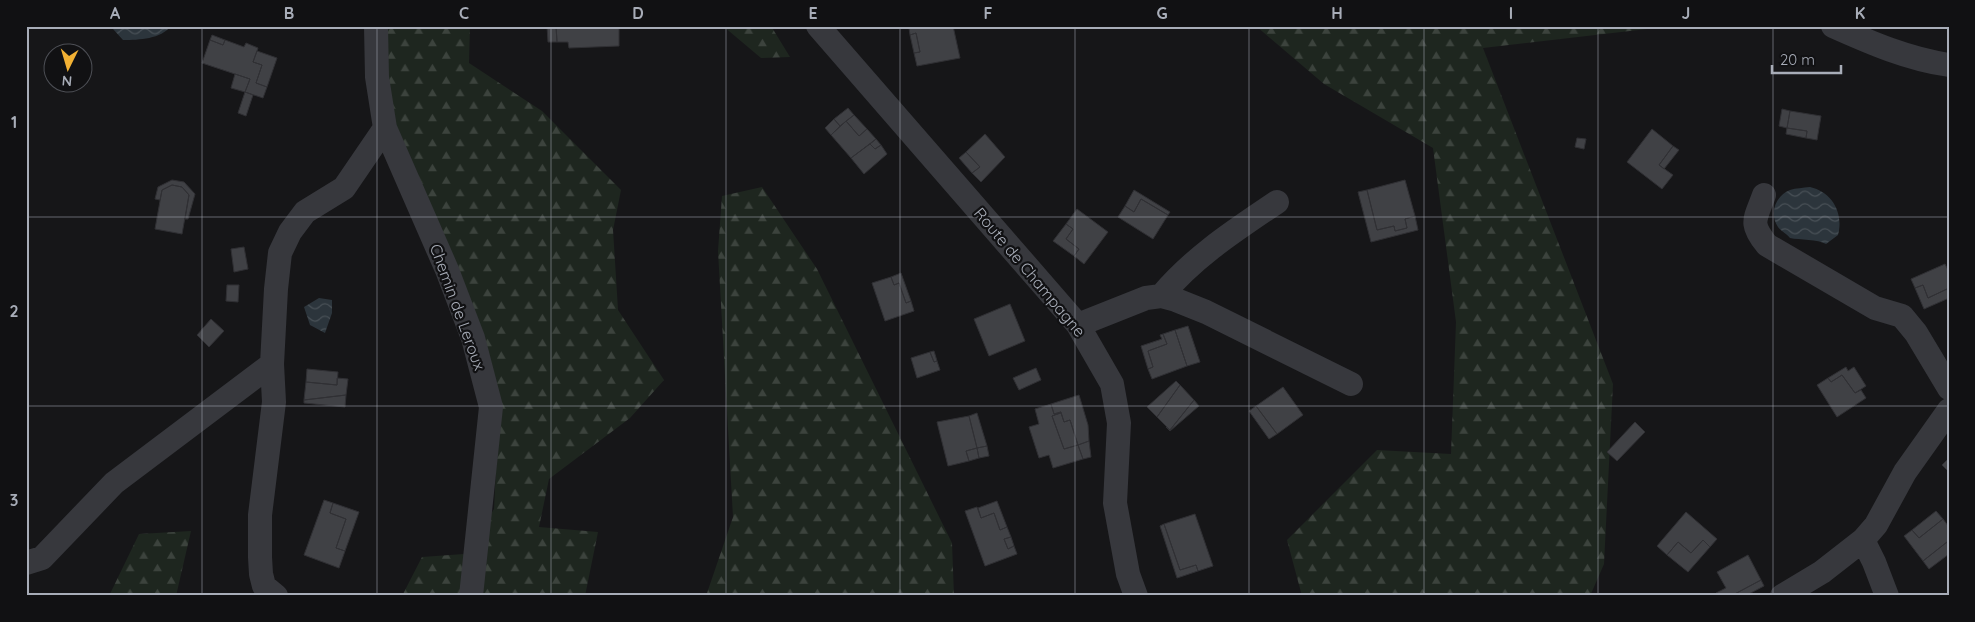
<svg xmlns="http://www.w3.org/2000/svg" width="1975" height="622" font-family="Quicksand,sans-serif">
<defs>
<pattern id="forest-firs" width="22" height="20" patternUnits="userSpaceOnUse" patternTransform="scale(1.25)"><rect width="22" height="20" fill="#1e261f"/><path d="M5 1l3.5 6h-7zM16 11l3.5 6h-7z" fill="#3c433d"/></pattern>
<pattern id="water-waves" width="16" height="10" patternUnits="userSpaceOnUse" patternTransform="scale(1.25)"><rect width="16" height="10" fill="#2c353c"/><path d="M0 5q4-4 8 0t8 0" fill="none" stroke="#485056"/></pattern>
</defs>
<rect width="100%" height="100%" fill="#161618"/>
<!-- forest -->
<path fill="url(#forest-firs)" d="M387,26H470L469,63L542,111L621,190L613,230L618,310L664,380L630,418L549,479L539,527L598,532L585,596H402L422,557L464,554L494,509L499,407L393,129L383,46Z
M723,26H771L790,57L761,58Z
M1256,26H1673L1483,48L1613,384L1604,564L1590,596H1302L1287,540L1377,450L1451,454L1456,322L1433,148L1324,84Z
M762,187L817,269L952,543L954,596H706L733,517L718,251L722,196Z
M191,531L176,596H109L139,534Z"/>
<!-- water -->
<path fill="url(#water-waves)" d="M116,26H171C161,39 139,40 123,40L113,29Z
M1810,187C1832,192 1844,213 1838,235L1826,244C1818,239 1800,240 1790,238C1786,233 1781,231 1778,227C1769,214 1775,196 1790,190C1796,188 1803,188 1810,187Z
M319,298L332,300V313L325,333L310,325L304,307Z"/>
<!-- building -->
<path fill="#404145" stroke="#303034" d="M547,26H556L557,42H548Z
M556,26H619V46L569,48L568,42H557Z
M953,26L960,58L917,66L914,53L920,52L916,33L910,35L909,28Z
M916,33L920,52L914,53L910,35Z
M212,35L225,40L223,45L210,40Z
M210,40L223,45L225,40L244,47L246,43L258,48L253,62L262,65L256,83L267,87L263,98L245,92L250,79L202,63Z
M257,51L277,58L267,87L256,83L262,65L253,62Z
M235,74L250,79L245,92L231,88Z
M245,92L253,95L246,116L238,113Z
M848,108L854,115L840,126L834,119Z
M1782,109L1790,111L1787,128L1779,126Z
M1790,111L1821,116L1817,140L1806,138L1807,131L1787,128Z
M854,115L867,129L859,136L846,121Z
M834,119L840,126L831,135L825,128Z
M846,121L859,136L867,129L876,139L851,158L831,135Z
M1787,128L1807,131L1806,138L1786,134Z
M1652,129L1673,146L1659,165L1673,175L1662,189L1627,162Z
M985,134L1005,157L981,182L972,173L980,167L966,152Z
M1577,138L1586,139L1584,149L1575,147Z
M876,139L881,145L875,149L870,144Z
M870,144L875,149L881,145L887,154L864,174L851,158Z
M1673,146L1679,150L1664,169L1659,165Z
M966,152L980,167L972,173L959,158Z
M172,180L184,182L195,194L188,219H185L189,195L182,187L172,185L162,190L160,200L155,199L158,187Z
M1405,180L1415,216L1405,219L1407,228L1395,231L1394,226L1377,230L1367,190Z
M172,185L182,187L189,195L182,234L155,229L162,190Z
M1134,190L1170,212L1168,215L1141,199L1134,212L1125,206Z
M1367,190L1377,230L1394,226L1395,231L1407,228L1405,219L1415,216L1418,230L1371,242L1358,192Z
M1141,199L1168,215L1153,239L1118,217L1125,206L1134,212Z
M1077,209L1108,232L1084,264L1074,256L1079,249L1066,239L1073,229L1066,224Z
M1066,224L1073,229L1066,239L1079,249L1074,256L1053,241Z
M244,247L248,269L234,272L231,249Z
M1945,264L1949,272V293L1947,289L1928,298L1923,285L1915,288L1911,279Z
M901,273L911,301L906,303L899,283L894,285L891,277Z
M891,277L894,285L899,283L906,303L911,301L914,311L885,321L872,283Z
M227,285H239L238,302L226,301Z
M1923,285L1928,298L1947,289L1949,298L1924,309L1915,288Z
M1010,304L1025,341L989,356L974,319Z
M211,319L224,331L209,347L197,335Z
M1188,326L1200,362L1187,366L1175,330Z
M1175,330L1187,366L1152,379L1148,369L1153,367L1148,351L1167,344L1163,334Z
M1163,334L1167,344L1148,351L1153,367L1148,369L1141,346L1162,339L1160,335Z
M934,351L937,361L934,362L930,352Z
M930,352L934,362L937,361L940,370L917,378L911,358Z
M1846,367L1848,371L1854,367L1866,386L1855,393L1842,375L1831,382L1828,378Z
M1036,368L1041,380L1019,390L1013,378Z
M307,369L338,372L337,385L306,382Z
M1842,375L1855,393L1861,390L1866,398L1837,417L1817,385L1828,378L1831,382Z
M337,378L348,379L346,395L304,400L306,382L337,385Z
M1176,381L1180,385L1157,417L1147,407Z
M1180,385L1194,400L1170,430L1157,417Z
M1283,387L1303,415L1277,434L1256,406Z
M346,395L345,407L304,403V400Z
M1079,395L1088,425L1089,441L1078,445L1070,420L1064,422L1061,412L1054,414L1051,404Z
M1194,400L1199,406L1170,431L1166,427L1170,430Z
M1051,404L1054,414L1061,412L1052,416L1064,449L1078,445L1083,459L1053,468L1049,455L1039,458L1029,427L1039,424L1035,409Z
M1256,406L1277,434L1269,439L1249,411Z
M977,413L987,446L977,448L969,416Z
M1061,413L1064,422L1070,420L1078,445L1064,449L1052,416Z
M969,416L977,448L966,451L969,461L948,466L937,422Z
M1635,422L1645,432L1617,461L1607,452Z
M1089,441L1091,457L1083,459L1078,445Z
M987,446L989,456L979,458L977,448Z
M977,448L979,458L969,461L966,451Z
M1949,458V472L1942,465Z
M324,500L333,503L330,513L346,519L336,548L345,551L339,568L304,555Z
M997,501L1007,527L1000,530L994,513L981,518L978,508Z
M333,503L359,512L345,551L336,548L346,519L330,513Z
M977,507L981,518L994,513L1000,530L1007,527L1011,537L1004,539L1008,549L1014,546L1017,554L985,566L965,511Z
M1936,511L1943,519L1919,538L1912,530Z
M1686,512L1717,539L1710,547L1703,540L1691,553L1678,542L1667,555L1657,546Z
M1195,514L1213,566L1198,571L1196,565L1180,570L1164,524Z
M1943,519L1949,527V543L1947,542L1923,561L1904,536L1912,530L1919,538Z
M1164,524L1180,570L1196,565L1198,571L1177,578L1160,526Z
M1011,537L1014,546L1008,549L1004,539Z
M1703,540L1710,547L1688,572L1667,555L1678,542L1691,553Z
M1947,542L1949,554L1929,569L1923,561Z
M1748,555L1761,580L1731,596H1718L1716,593L1726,588L1717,572Z
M1761,580L1764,586L1745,596H1731Z"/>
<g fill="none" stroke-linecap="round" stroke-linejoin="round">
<!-- minor -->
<path stroke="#37383d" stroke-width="24" d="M376,26L377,77L385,128L447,270L473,338L491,407L471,596
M818,26L1078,325L1112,384L1119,423L1115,503L1128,574L1136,596
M1833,26C1871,43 1908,59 1949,65
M1764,195C1755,220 1749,223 1767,245L1875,308L1902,316L1916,333L1949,388
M1161,296C1195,256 1234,231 1277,202
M1078,325L1146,298L1161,296L1176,300L1206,312L1351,384
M272,364L276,289L280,253L290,232L305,212L344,188L385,128
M1863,540L1874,562L1887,596
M26,563L42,558L114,483L272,364L274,402L260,515V557L261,574L264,586L276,596
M1782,596L1822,572L1863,540L1876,525L1905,472L1949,410"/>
</g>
<!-- grid -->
<path fill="none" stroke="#a8adb8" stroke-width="1" stroke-opacity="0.55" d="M202,26V596M377,26V596M551,26V596M726,26V596M900,26V596M1075,26V596M1249,26V596M1424,26V596M1598,26V596M1773,26V596M26,217H1949M26,406H1949"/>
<g text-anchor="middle" stroke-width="4.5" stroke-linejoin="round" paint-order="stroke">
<!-- street labels -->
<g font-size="16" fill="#a8adb8" stroke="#111113">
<text transform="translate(1030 272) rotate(50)" y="6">Route de Champagne</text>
<text transform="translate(458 307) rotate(70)" y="6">Chemin de Leroux</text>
</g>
</g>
<!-- border -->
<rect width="1975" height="622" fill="none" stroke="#111113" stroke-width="55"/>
<!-- north arrow -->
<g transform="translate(68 68) rotate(185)"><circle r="24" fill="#111113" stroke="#4d4f55"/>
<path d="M0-4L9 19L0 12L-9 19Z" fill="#f2b134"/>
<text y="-8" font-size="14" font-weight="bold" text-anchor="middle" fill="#a8adb8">N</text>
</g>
<!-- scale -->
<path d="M1772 65v8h69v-8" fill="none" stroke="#a8adb8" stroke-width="2.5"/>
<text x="1780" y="65" font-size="15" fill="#a8adb8" stroke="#111113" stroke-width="4" paint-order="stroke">20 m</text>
<rect x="28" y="28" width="1920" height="566" fill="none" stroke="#a8adb8" stroke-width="2"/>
<g font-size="16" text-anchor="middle" font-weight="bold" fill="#a8adb8">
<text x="115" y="19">A</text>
<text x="289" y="19">B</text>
<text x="464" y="19">C</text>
<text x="638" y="19">D</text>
<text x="813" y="19">E</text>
<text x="988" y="19">F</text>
<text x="1162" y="19">G</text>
<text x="1337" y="19">H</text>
<text x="1511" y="19">I</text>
<text x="1686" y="19">J</text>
<text x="1860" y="19">K</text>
<text x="14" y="128">1</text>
<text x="14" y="317">2</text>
<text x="14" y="506">3</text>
</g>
</svg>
